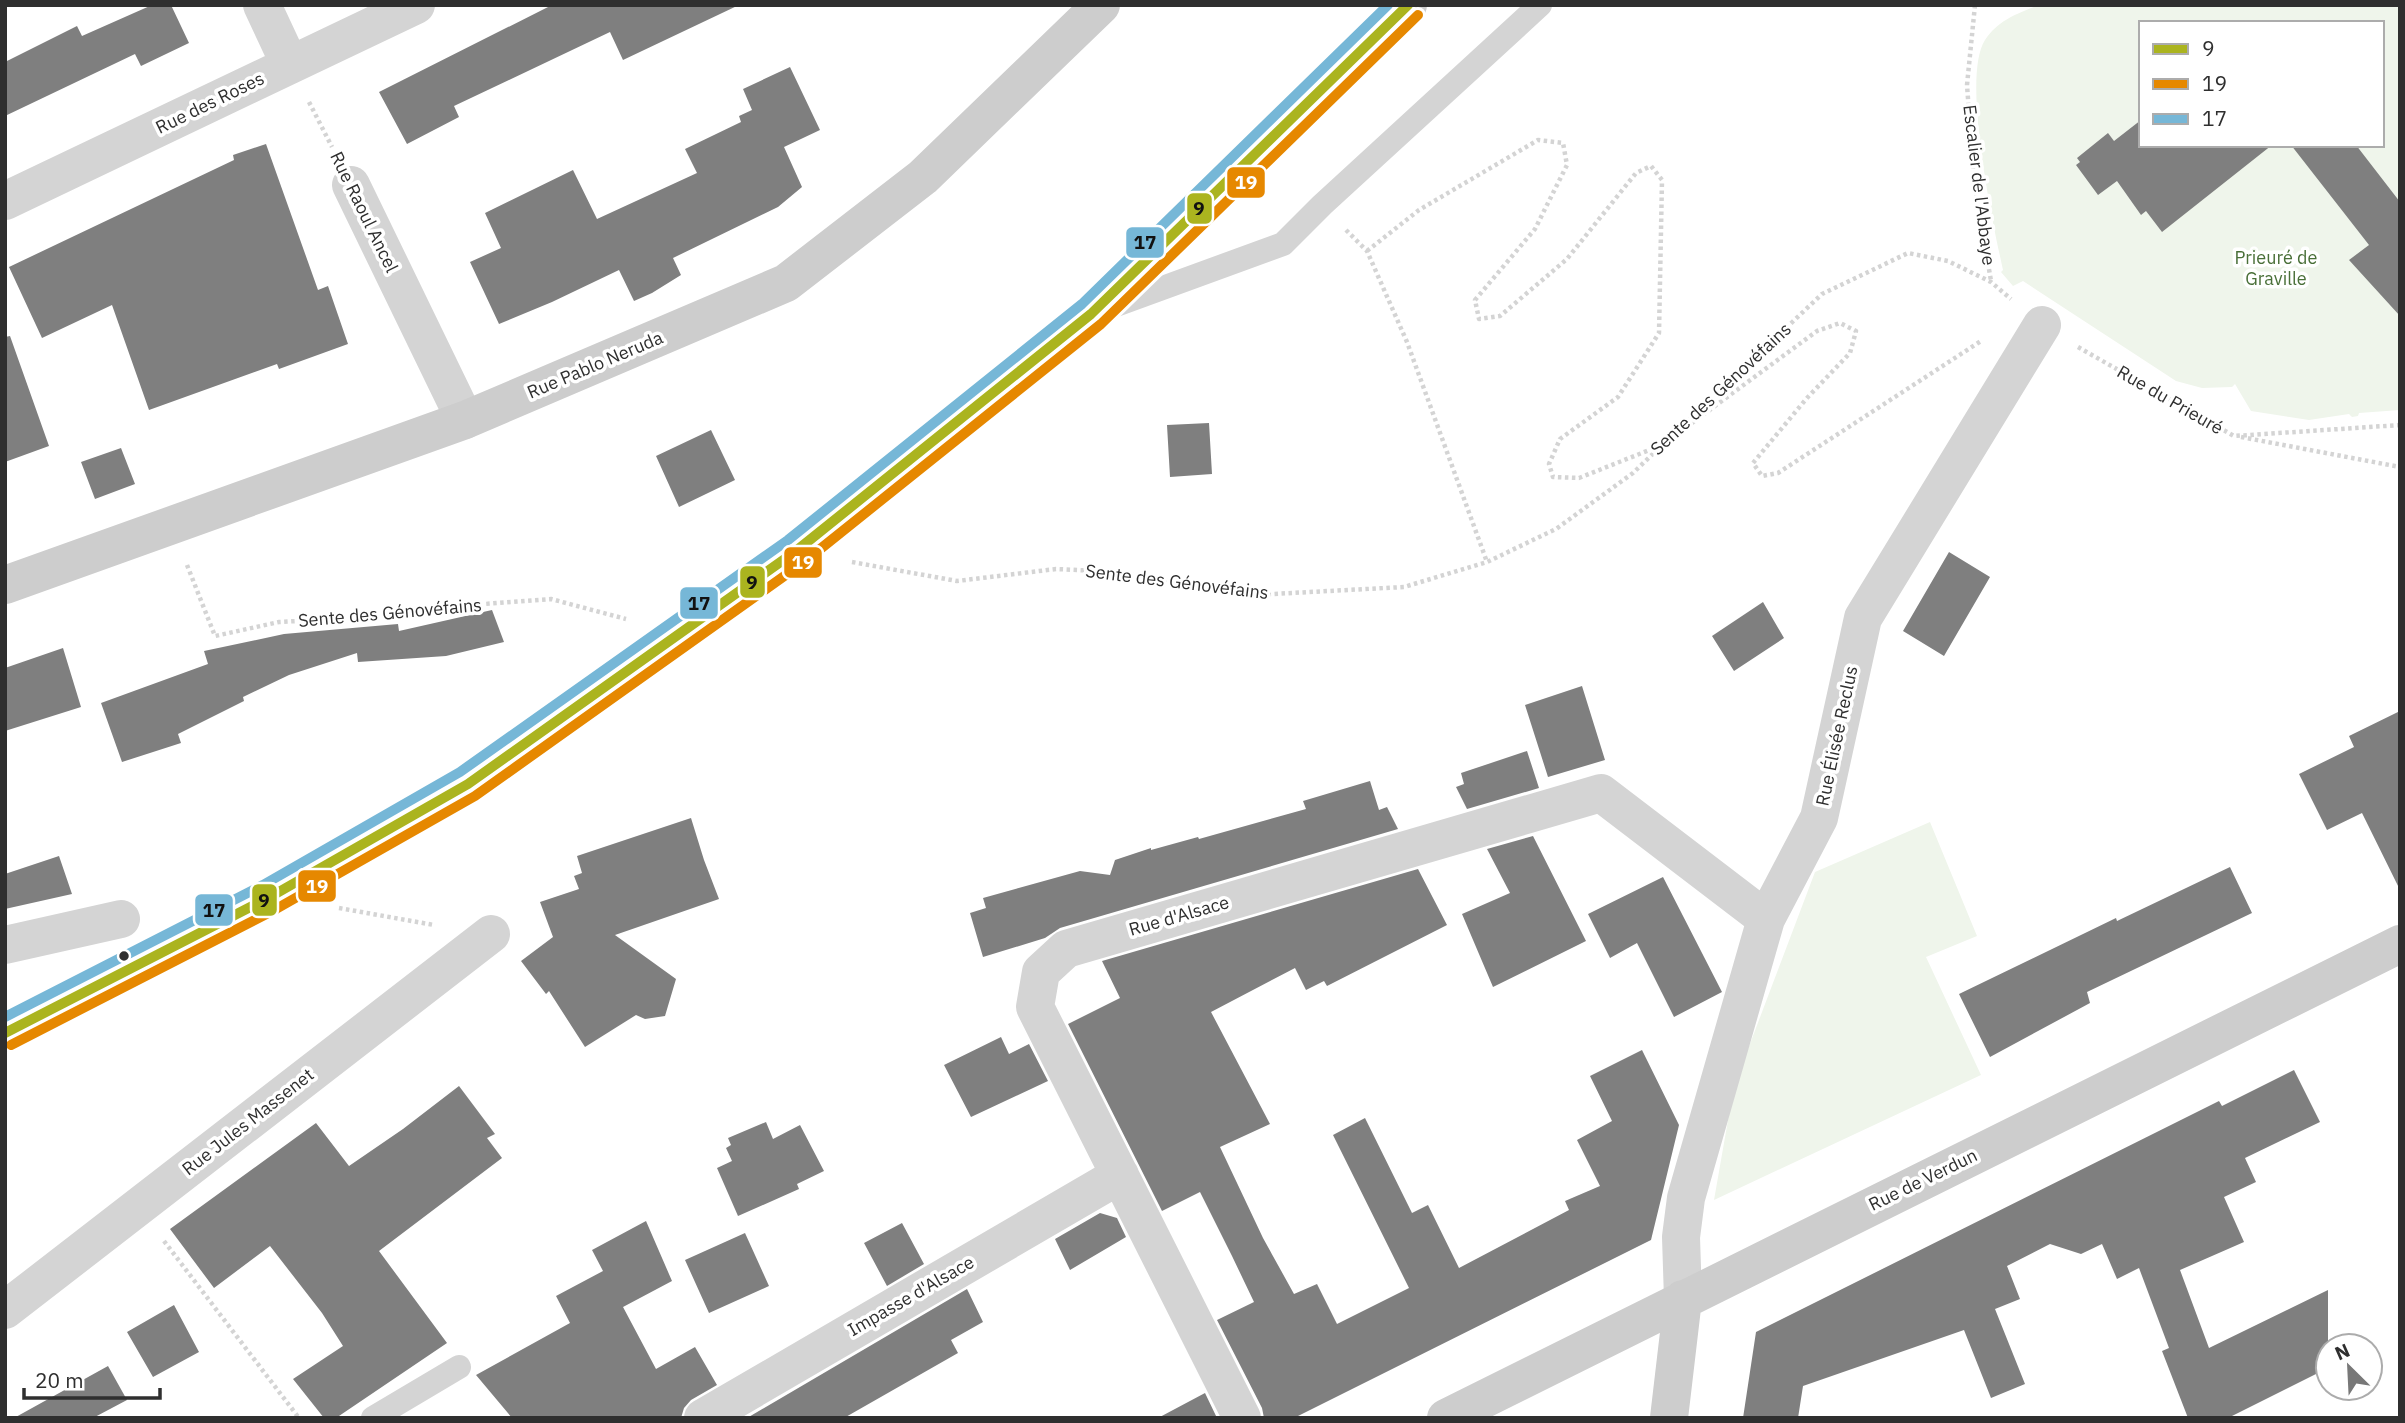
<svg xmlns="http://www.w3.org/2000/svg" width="2405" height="1423" font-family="'IBM Plex Sans',sans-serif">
<rect width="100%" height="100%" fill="#fff"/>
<!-- green -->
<path fill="#eff5eb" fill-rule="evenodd" d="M2039,5H2400V410L2359,413L2358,416L2352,417L2349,414L2309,420L2251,411L2235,384L2232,387L2202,388L2176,381L2023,281L2013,286L2001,272L2003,270C1993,224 1961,77 1985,40C1998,20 2018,13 2039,5ZM2141,23H2382V145H2141Z
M1930,822L1977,936L1926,957L1981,1075L1714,1200L1734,1086L1815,872Z"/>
<!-- building -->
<path fill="#7f7f7f" d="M152,5H171L189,43L141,66L135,54L5,116V62L77,26L82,36Z
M552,5H739L623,60L610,32L454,106L459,117L407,144L379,92Z
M790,67L820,130L784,147L802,187L778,207L673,258L681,275L652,293L634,301L619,270L552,302L499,324L470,262L501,248L485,213L573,170L597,219L697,173L685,149L741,122L739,116L752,110L743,89Z
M2141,120V145H2272L2162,232L2146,211L2141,215L2117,181L2098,195L2076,165L2080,162L2077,158L2108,133L2114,141Z
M266,144L318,290L328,286L348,344L279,369L277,364L149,410L112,305L42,338L9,267L234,160L233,155Z
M2291,145H2356L2400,202V316L2349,260L2369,245Z
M10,336L49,446L5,462V337Z
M1209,423L1212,474L1170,477L1167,425Z
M711,430L735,480L679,507L656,456Z
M121,448L135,484L95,499L81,462Z
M1949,552L1990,577L1944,656L1903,631Z
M1763,602L1784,638L1734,671L1712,636Z
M492,610L504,642L446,656L358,662L357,653L289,675L243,697L244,701L178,734L181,743L122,762L101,703L208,664L204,651L284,634L398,624L399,631Z
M63,648L81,707L5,731V668Z
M1582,686L1605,760L1548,777L1525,705Z
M2400,711V890L2362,813L2327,830L2299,774L2354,747L2349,736Z
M1527,751L1539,788L1467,809L1456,787L1464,784L1461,773Z
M1370,781L1379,810L1387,807L1398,829L1060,928L1045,938L983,957L970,913L986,908L983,898L1080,871L1110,875L1115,860L1151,848V850L1198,837L1199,839L1306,809L1303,801Z
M691,818L704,860L719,899L615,935L676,979L665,1016L645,1019L636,1015L585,1047L549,991L546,994L521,961L553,937L540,902L579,889L574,876L582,873L577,856Z
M1533,836L1586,941L1493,987L1462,914L1510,893L1487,849Z
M59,856L72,894L5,909V874Z
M2230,867L2252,913L2087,992L2090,1003L1990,1057L1959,994L2116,918L2117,921Z
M1418,869L1447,925L1327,986L1324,981L1306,990L1295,968L1211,1012L1270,1124L1220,1147L1263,1238L1294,1294L1317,1284L1337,1324L1409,1288L1333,1135L1365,1118L1412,1213L1428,1205L1459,1268L1569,1210L1565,1201L1600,1186L1577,1140L1612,1121L1590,1076L1642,1050L1679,1125L1651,1240L1294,1418H1264L1262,1408L1217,1320L1254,1302L1232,1256L1200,1192L1162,1211L1068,1024L1120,998L1102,961Z
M1663,877L1722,992L1674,1017L1637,943L1610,958L1588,914Z
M1001,1037L1009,1054L1029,1044L1048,1081L971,1117L944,1065Z
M2294,1070L2320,1122L2245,1158L2256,1182L2224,1197L2244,1242L2180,1270L2209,1348L2328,1290V1368L2228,1418H2188L2162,1351L2169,1348L2139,1268L2117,1279L2102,1244L2081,1254L2050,1244L2007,1266L2020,1299L1995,1309L2025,1384L1991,1398L1964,1330L1803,1386L1798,1418H1743L1756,1332L2219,1101L2222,1106Z
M459,1086L495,1134L487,1138L502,1158L379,1251L447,1343L336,1418H324L293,1379L343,1346L322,1313L270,1246L214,1288L170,1229L316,1123L349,1166L403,1129Z
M766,1122L773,1139L800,1125L824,1171L797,1184L799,1189L738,1216L717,1168L732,1161L726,1148L731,1145L728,1138Z
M1100,1213L1117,1218L1126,1237L1070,1270L1055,1239Z
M646,1221L672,1281L623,1307L656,1369L695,1347L717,1385L691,1400L684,1408L681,1418H512L476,1375L570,1323L556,1296L603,1271L592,1250Z
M902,1223L924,1264L887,1286L864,1243Z
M745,1233L769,1286L709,1313L685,1260Z
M967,1289L983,1322L951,1340L958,1353L844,1418H747Z
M174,1305L199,1352L153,1377L127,1332Z
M108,1366L127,1400L93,1418H14Z
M1205,1393L1217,1418H1158Z"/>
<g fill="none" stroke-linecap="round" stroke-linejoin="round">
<!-- path -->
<path stroke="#d4d4d4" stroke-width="4.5" stroke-dasharray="3.5 3.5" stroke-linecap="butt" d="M1975,5L1967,85L1974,180L1991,281
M309,102L332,147
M1346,230L1367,251L1407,342L1487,562
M1367,251L1419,210L1538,140L1563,143L1567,165L1535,229L1475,300L1479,319L1500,316L1567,259L1636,173L1651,166L1662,180L1659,333L1618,397L1560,439L1549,464L1553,477L1579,478L1662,445L1817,331L1840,323L1856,331L1850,353L1807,398L1753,463L1762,476L1778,473L1981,341
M2078,347L2234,436L2400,425
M1679,429L1822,294L1908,253L1948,261L1991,282L2011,299
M2241,437L2400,467
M852,562L957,581L1056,569L1119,572L1254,595L1404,587L1487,562L1556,529L1633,473L1660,447
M187,565L215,636L279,622L387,616L458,606L551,599L626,619
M339,908L434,925
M164,1241L299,1418"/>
<!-- lane -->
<path stroke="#d4d4d4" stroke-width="24" d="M1105,309L1283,244L1322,205L1540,5
M373,1418L459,1367"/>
<!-- street -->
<path stroke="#d4d4d4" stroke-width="38" d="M262,5L290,65
M351,185L465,420
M5,201L416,5
M5,945L121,919
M1683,1299L1681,1237L1686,1198L1766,919L1819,818L1863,618L2042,325
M5,1310L491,934
M703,1418L1120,1175
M1242,1418L1035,1007L1041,972L1066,949L1601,793L1766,919"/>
<!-- secondary -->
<path stroke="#cdcdcd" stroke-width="38" d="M5,585L465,420L786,283L923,177L1101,5
M5,1033L270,897L468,784L796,551L1091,314L1408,5
M1446,1418L2400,944
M1669,1418L1683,1299"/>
<!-- bus-1 casing -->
<g stroke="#fff" stroke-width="16">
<path id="bus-1" d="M5,1033L270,897L468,784L796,551L1091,314L1408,5"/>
</g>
<!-- bus-2 casing -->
<g stroke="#fff" stroke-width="16">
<path id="bus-2" d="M11,1045L276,909L475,796L804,562L1101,324L1418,15"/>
</g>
<!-- bus-3 casing -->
<g stroke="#fff" stroke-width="16">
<path id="bus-3" d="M5,1017L263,885L460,772L788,540L1082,304L1388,5"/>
</g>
<!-- bus-1 -->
<use href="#bus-1" stroke="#abb41f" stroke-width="10"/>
<!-- bus-2 -->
<use href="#bus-2" stroke="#e68800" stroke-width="10"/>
<!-- bus-3 -->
<use href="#bus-3" stroke="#76b7d7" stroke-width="10"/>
</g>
<!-- markers -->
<circle fill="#2f2f2f" stroke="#fff" stroke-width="2.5" cx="124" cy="956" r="6"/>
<g text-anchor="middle" stroke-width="7" stroke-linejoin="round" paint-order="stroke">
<!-- street labels -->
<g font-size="18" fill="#2f2f2f" stroke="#fff">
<text transform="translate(210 103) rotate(-26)" y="6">Rue des Roses</text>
<text transform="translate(1979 185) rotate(83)" y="6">Escalier de l'Abbaye</text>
<text transform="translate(364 212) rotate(64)" y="6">Rue Raoul Ancel</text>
<text transform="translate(595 365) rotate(-23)" y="6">Rue Pablo Neruda</text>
<text transform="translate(1721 389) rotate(-43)" y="6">Sente des Génovéfains</text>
<text transform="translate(2170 400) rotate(30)" y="6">Rue du Prieuré</text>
<text transform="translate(1177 582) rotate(7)" y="6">Sente des Génovéfains</text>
<text transform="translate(390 613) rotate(-5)" y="6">Sente des Génovéfains</text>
<text transform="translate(1837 736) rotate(-78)" y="6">Rue Élisée Reclus</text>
<text transform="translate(1179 916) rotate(-16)" y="6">Rue d'Alsace</text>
<text transform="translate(248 1122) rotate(-38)" y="6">Rue Jules Massenet</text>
<text transform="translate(1923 1180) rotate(-26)" y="6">Rue de Verdun</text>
<text transform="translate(911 1296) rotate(-30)" y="6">Impasse d'Alsace</text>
</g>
<!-- park labels -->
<g font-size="18" fill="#496f38" stroke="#fff">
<text x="2276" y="264">Prieuré de<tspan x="2276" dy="21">Graville</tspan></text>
</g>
</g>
<g stroke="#fff" stroke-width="2.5">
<rect x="1226" y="166" width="40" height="33" rx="7" fill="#e68800"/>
<rect x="1186" y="192" width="27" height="33" rx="7" fill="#abb41f"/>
<rect x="1125" y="226" width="40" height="33" rx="7" fill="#76b7d7"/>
<rect x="783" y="546" width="40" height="33" rx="7" fill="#e68800"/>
<rect x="739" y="565" width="27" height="34" rx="7" fill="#abb41f"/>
<rect x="679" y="586" width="40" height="34" rx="7" fill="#76b7d7"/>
<rect x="297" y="869" width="40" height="34" rx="7" fill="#e68800"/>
<rect x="251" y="883" width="27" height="34" rx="7" fill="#abb41f"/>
<rect x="194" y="893" width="40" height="34" rx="7" fill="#76b7d7"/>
</g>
<g font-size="19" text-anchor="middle" font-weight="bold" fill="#fff">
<text x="1246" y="189">19</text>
<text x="803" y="569">19</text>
<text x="317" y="893">19</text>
</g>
<g font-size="19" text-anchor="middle" font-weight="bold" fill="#111">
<text x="1199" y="215">9</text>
<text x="1145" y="249">17</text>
<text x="752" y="589">9</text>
<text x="699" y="610">17</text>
<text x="264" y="907">9</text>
<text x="214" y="917">17</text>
</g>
<!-- border -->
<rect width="2405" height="1423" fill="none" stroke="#2f2f2f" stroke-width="14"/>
<!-- legend -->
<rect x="2139" y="21" width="245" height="126" fill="#ffffff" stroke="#acacac" stroke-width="2"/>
<rect x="2153" y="44" width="35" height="10" fill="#abb41f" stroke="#acacac" stroke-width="2"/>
<text x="2202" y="56" font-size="21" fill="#2f2f2f">9</text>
<rect x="2153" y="79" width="35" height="10" fill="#e68800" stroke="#acacac" stroke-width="2"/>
<text x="2202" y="91" font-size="21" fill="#2f2f2f">19</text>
<rect x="2153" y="114" width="35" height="10" fill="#76b7d7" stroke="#acacac" stroke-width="2"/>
<text x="2202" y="126" font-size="21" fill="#2f2f2f">17</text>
<!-- north arrow -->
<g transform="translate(2349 1367) rotate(336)"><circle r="33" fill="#ffffff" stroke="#acacac" stroke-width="2"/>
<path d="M0-5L12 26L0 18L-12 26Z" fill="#787878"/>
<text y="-10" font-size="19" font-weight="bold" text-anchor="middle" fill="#2f2f2f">N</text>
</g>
<!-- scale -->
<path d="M24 1388v10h136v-10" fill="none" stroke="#2f2f2f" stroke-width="3.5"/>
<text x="35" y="1388" font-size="21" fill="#2f2f2f" stroke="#ffffff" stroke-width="5" paint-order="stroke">20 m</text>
</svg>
